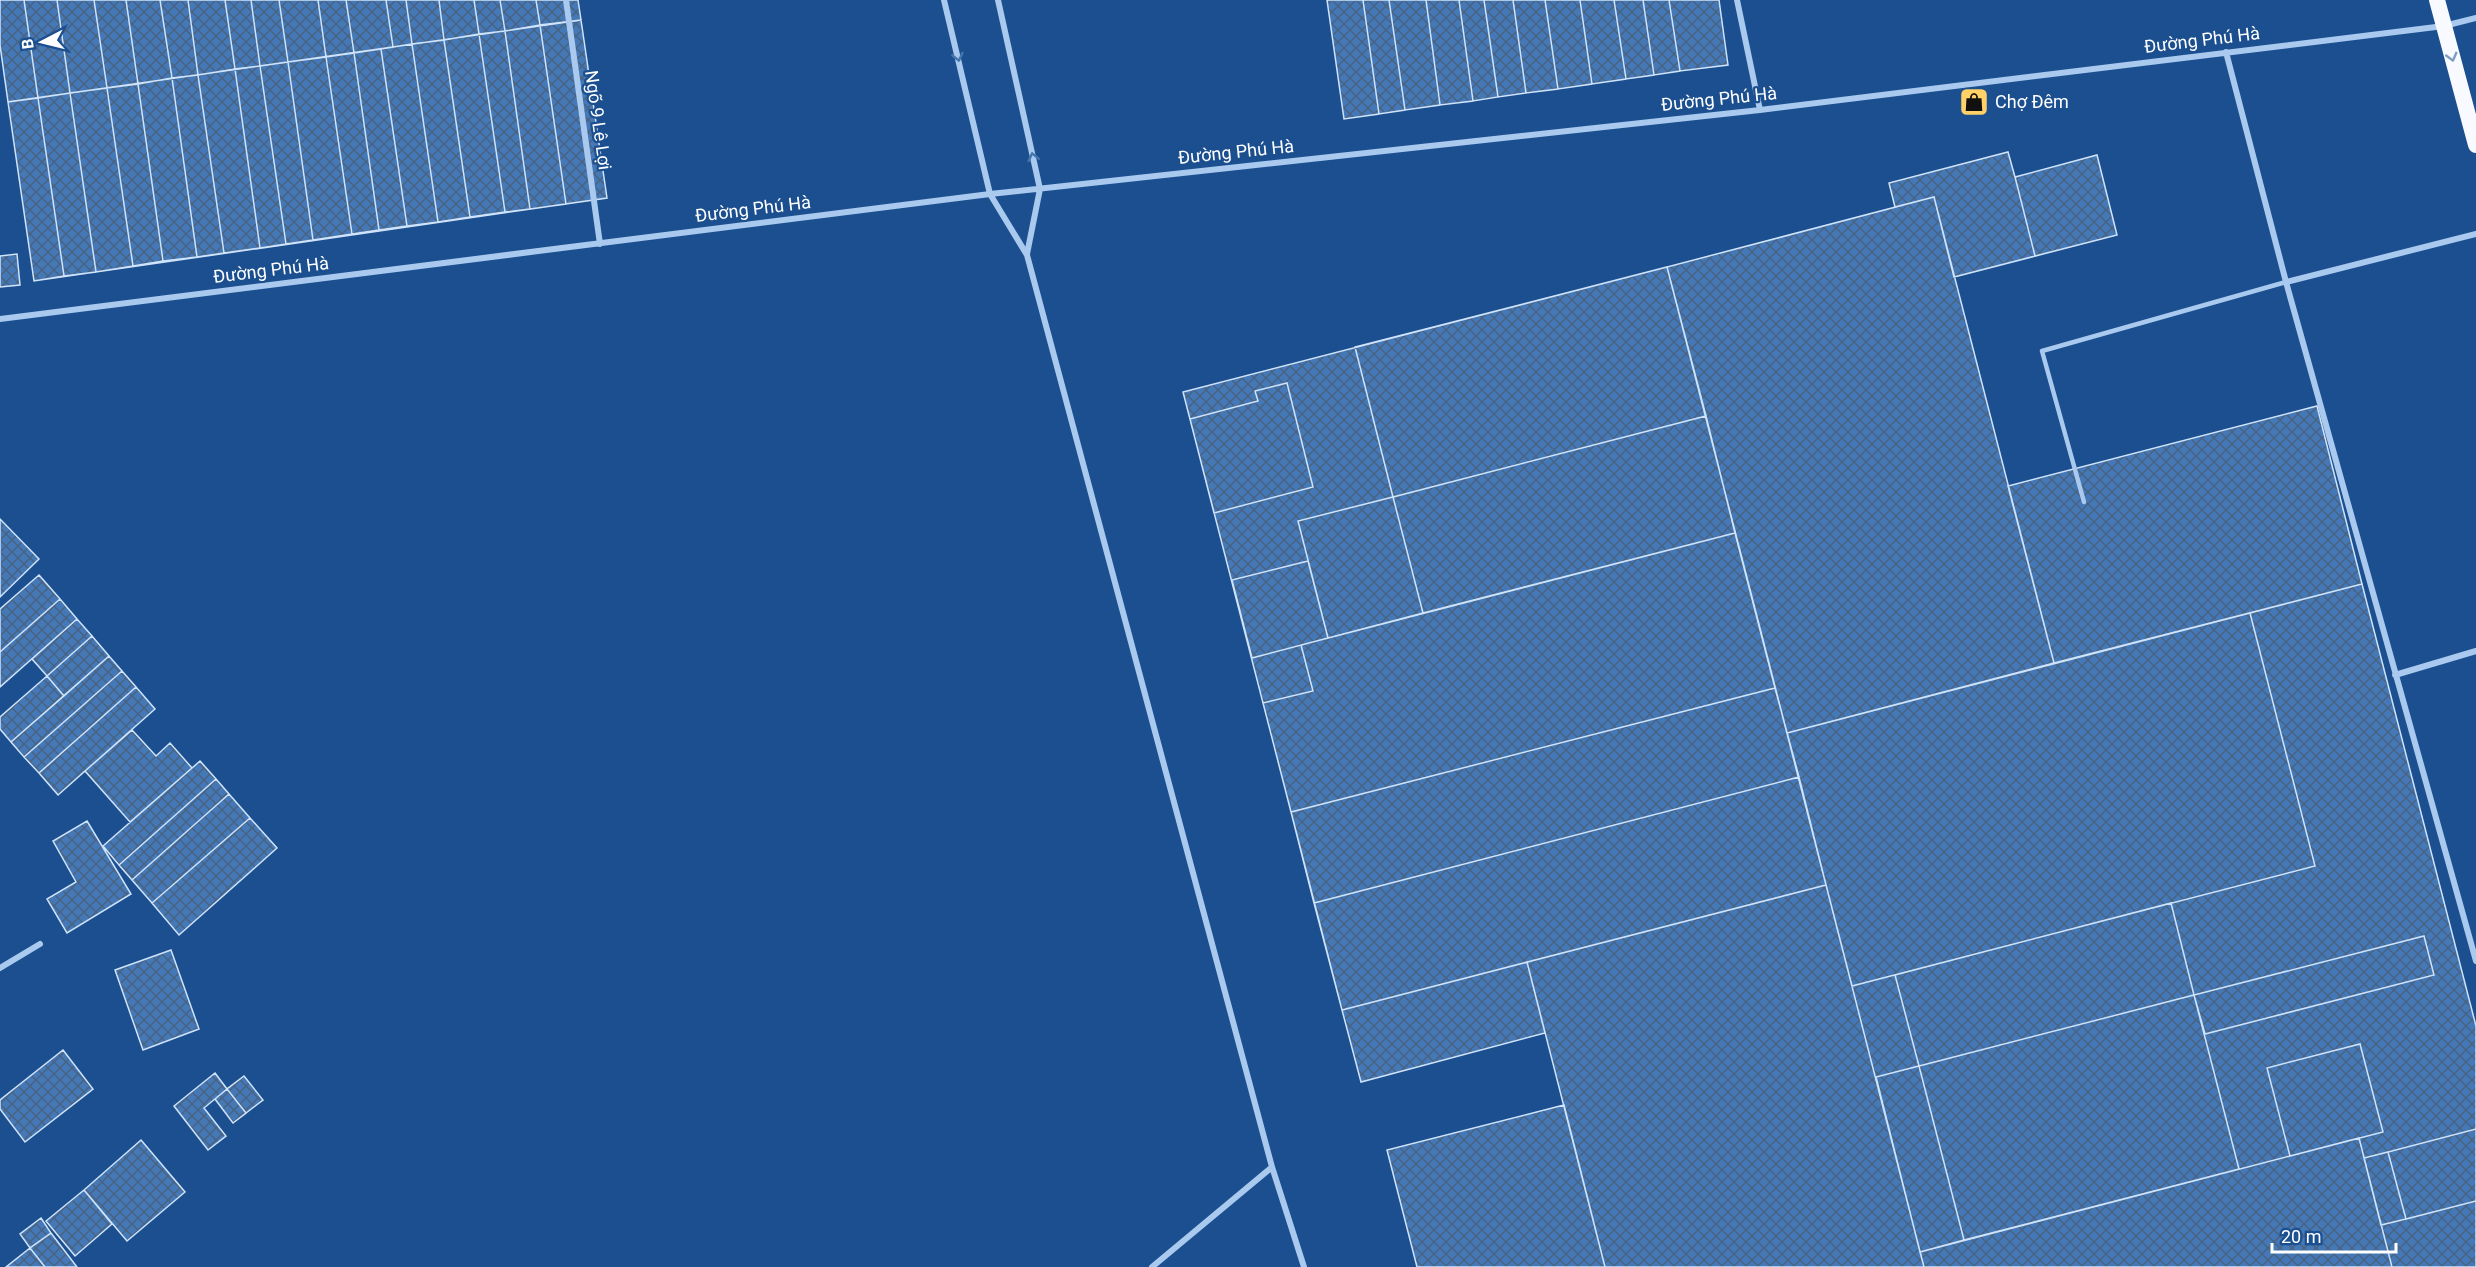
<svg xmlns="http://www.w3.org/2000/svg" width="2476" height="1267" font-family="Roboto,sans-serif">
<defs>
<pattern id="building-cross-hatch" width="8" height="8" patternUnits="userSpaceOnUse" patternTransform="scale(1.5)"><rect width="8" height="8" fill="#4478b7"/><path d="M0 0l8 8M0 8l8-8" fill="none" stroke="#486282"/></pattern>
</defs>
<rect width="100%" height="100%" fill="#1b4f8f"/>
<!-- building -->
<path fill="url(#building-cross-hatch)" stroke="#cfe3fa" stroke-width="1.5" d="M0,0H24L38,98L8,102L0,45Z
M0,0H578L581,20L8,102L0,45Z
M24,0H57L70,93L38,98Z
M57,0H94L107,88L70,93Z
M94,0H126L138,84L107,88Z
M126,0H160L172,78L138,84Z
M160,0H188L198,75L172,78Z
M188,0H225L235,69L198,75Z
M225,0H251L260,66L235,69Z
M251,0H279L288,62L260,66Z
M279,0H318L326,57L288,62Z
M318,0H346L354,53L326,57Z
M346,0H386L393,47L354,53Z
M386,0H406L412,44L393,47Z
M406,0H439L444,40L412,44Z
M439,0H474L479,34L444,40Z
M474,0H500L505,31L479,34Z
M500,0H536L540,25L505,31Z
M536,0H578L581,20L540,25Z
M1327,0H1363L1379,114L1344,119Z
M1363,0H1389L1405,110L1379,114Z
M1389,0H1426L1440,105L1405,110Z
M1426,0H1459L1473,101L1440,105Z
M1459,0H1484L1498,97L1473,101Z
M1484,0H1513L1526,93L1498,97Z
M1513,0H1545L1558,89L1526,93Z
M1545,0H1580L1592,84L1558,89Z
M1580,0H1614L1626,79L1592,84Z
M1614,0H1643L1654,75L1626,79Z
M1643,0H1669L1680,71L1654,75Z
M1669,0H1719L1728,65L1680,71Z
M581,20L607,198L566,204L540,25Z
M581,20L607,198L34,281L8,102Z
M540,25L566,204L530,209L505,31Z
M505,31L530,209L505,212L479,34Z
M479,34L505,212L470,217L444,40Z
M444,40L470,217L438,222L412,44Z
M412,44L438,222L407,226L381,49Z
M381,49L407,226L379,230L354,53Z
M354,53L379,230L352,234L326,57Z
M326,57L352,234L313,240L288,62Z
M288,62L313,240L286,244L260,66Z
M260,66L286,244L260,248L235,69Z
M235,69L260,248L224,253L198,75Z
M198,75L224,253L197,257L172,78Z
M172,78L197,257L163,261L138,84Z
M138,84L163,261L133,266L107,88Z
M107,88L133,266L96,272L70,93Z
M70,93L96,272L64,276L38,98Z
M38,98L64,276L34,281L8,102Z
M2008,152L2015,177L2097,155L2117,235L1954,277L1934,197L1895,207L1889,183Z
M2097,155L2117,235L2035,256L2015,177Z
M1934,197L2054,663L1787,733L1667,267Z
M17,254L20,285L0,287V256Z
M1667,267L1706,416L1393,497L1355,347Z
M1667,267L1826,885L1342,1010L1183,392Z
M1287,383L1313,487L1214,513L1190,419L1258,401L1255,391Z
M2317,406L2362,584L2054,663L2008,486Z
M1706,416L1735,533L1423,613L1393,497Z
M1393,497L1423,613L1328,638L1298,521Z
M0,519L39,559L0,597Z
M1735,533L1775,688L1291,812L1263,703L1313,691L1301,645Z
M1308,561L1328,638L1252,658L1232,580Z
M39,575L60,599L0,652V609Z
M2362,584L2476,1026V1267H1924L1787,733Z
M60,599L77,619L0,687V652Z
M2250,613L2315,866L1852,986L1787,733Z
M77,619L92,636L47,676L32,659Z
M92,636L109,656L64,696L47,676Z
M109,656L122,671L24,757L11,742Z
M122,671L136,687L39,773L24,757Z
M47,676L64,696L11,742L0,729V717Z
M136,687L155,709L58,795L39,773Z
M1775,688L1799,777L1314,903L1291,812Z
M132,730L156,756L170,743L192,768L130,822L85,771Z
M200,761L216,779L119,865L103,846Z
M1799,777L1826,885L1342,1010L1314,903Z
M216,779L229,794L132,880L119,865Z
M229,794L250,818L152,903L132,880Z
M250,818L277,848L179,935L152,903Z
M87,821L131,894L67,933L47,899L76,882L53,841Z
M1826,885L1924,1267H1605L1527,962Z
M2171,903L2194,995L1919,1066L1895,975Z
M2424,936L2434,975L2205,1034L2194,995Z
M171,950L199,1029L143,1050L115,970Z
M1527,962L1545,1033L1361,1082L1342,1010Z
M2194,995L2239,1169L1964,1240L1919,1066Z
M2360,1044L2383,1132L2290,1156L2267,1068Z
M63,1050L93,1089L25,1142L0,1109V1100Z
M1919,1066L1964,1240L1920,1252L1876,1077Z
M215,1073L227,1089L204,1108L226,1136L208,1150L174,1106Z
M244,1076L263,1100L246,1113L227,1089Z
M227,1089L246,1113L233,1123L215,1099Z
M1564,1105L1605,1267H1417L1387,1150Z
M2476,1129V1201L2406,1219L2388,1152Z
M2359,1138L2392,1267H1924L1920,1252Z
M141,1140L185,1192L127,1241L84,1190Z
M2388,1152L2406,1219L2381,1225L2364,1158Z
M84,1190L112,1224L75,1256L46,1221Z
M41,1218L51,1233L30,1248L20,1234Z
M51,1233L77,1267H45L30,1248Z
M30,1248L45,1267H6Z"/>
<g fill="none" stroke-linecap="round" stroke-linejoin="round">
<!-- service -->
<path stroke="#a9c9ee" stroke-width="4.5" d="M2084,502L2042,351L2286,282"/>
<!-- minor -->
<path stroke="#a9c9ee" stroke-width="6" d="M566,0L600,244
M944,0L990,194L1027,255L1272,1167L1304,1267
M998,0L1040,189L1027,254
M1737,0L1760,110
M2226,52L2286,282L2476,961
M2286,282L2476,234
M0,319L990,194L1760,110L2444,26L2476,18
M2395,675L2476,651
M0,968L40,944
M1152,1267L1272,1167"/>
<!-- trunk -->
<path stroke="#f8faff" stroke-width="16" d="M2437,0L2476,145"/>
</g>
<!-- one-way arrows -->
<defs><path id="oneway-chevron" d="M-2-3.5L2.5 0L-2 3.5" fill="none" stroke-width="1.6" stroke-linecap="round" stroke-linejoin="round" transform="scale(1.5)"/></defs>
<g stroke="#4674ac">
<use href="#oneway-chevron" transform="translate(958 57) rotate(77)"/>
<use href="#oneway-chevron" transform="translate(1033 157) rotate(-103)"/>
</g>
<use stroke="#7e9cc1" href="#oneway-chevron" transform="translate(2452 57) rotate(75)"/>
<!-- icons -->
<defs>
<g id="shop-square" transform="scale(1.5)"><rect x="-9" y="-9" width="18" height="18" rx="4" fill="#ffd166" stroke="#1b4f8f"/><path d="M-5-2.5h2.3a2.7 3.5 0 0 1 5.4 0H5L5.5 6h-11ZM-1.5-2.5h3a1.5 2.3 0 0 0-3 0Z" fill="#111"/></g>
</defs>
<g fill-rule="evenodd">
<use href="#shop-square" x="1974" y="102"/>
</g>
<g text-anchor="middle" stroke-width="4.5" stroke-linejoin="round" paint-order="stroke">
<!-- street labels -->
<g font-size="18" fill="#fff" stroke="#1b4f8f">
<text transform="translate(2202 40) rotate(-7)" y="6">Đường Phú Hà</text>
<text transform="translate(1719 99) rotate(-6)" y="6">Đường Phú Hà</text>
<text transform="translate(598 120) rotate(82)" y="6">Ngõ 9 Lê Lợi</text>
<text transform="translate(1236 152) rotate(-6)" y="6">Đường Phú Hà</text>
<text transform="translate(753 209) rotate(-7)" y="6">Đường Phú Hà</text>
<text transform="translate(271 270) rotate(-7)" y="6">Đường Phú Hà</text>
</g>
<!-- poi labels -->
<g font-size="18" fill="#fff" stroke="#1b4f8f" text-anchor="start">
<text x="1995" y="108">Chợ Đêm</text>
</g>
</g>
<!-- north arrow -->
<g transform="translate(42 42) rotate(263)" stroke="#1b4f8f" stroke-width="4.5" paint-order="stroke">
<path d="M0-4.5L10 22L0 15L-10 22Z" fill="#ffffff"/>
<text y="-9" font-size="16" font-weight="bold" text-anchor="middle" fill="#ffffff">B</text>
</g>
<!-- scale -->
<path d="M2272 1243v9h124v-9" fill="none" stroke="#ffffff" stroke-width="3"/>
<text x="2281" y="1243" font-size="18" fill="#ffffff" stroke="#1b4f8f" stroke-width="4.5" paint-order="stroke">20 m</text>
</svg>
